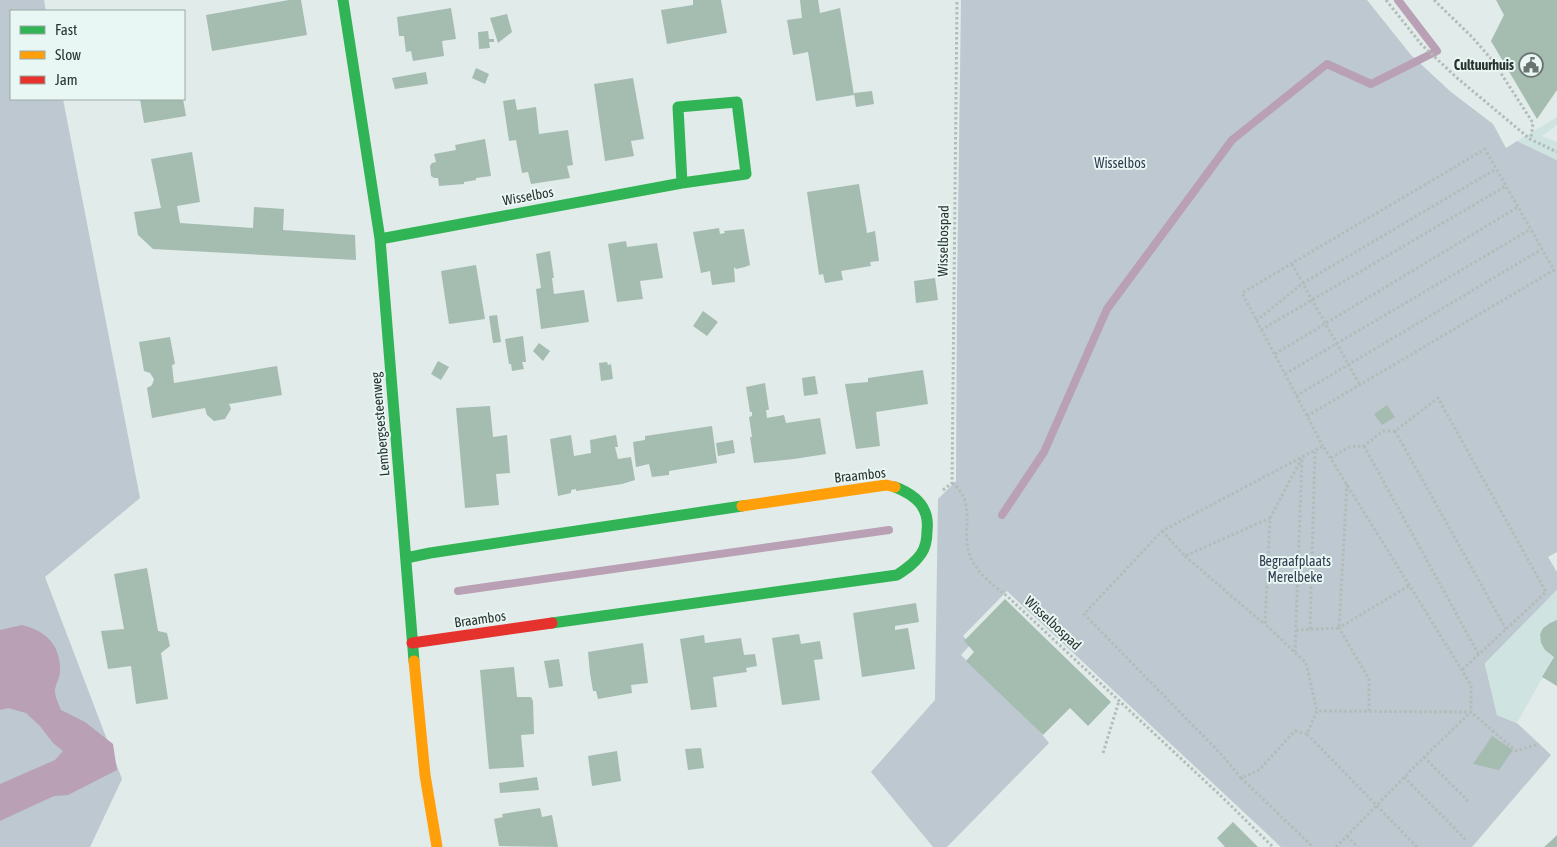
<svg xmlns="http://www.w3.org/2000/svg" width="1557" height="847" font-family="'Asap Condensed',sans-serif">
<rect width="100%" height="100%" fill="#e1ebe9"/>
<!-- green -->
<path fill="#bdc8d0" d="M0,0H44L46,11H11V99H63L140,498L45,577L122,779L90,847H0Z
M961,0H1367L1411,55L1451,92L1493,124L1506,148L1517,141L1557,160V552L1548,557L1557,572V590L1485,664L1497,715L1517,723L1551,755L1472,847H1281L1007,591L963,636L971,644L961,655L1039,731L1049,743L947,847H933L871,772L935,700L938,499L956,481L957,294Z"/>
<!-- plaza -->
<path fill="#cfe4e0" d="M1557,117V125L1542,136L1557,142V160L1517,141Z
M1557,590V620L1550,623L1543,627L1540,634L1541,643L1545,650L1554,657L1517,723L1497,715L1485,663Z"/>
<!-- water -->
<path fill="#b9a0b4" d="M22,625C46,631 61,645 60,672C60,678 55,685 55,691C55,697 59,705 61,710L85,722L113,744L117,770L68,795L54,796L0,821V784L55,760L63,751L53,743L40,726L26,713L8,708L0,710V630Z"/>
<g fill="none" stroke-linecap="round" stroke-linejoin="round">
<!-- stream -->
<path stroke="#b9a0b4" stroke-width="8" d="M1002,515L1044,452L1107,309L1232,140L1327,64L1371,84L1437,51L1398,0
M458,591L889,530"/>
</g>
<!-- building -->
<path fill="#a5bcb1" d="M289,0H301L307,35L212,51L206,15Z
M693,0H721L727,33L667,44L661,10L693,5Z
M800,0H818L820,13L840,8L854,95L816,101L808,52L793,55L787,20L802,18Z
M1496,0H1557V90L1537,119L1491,41L1504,15Z
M451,8L456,39L442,41L444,56L413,61L411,51L406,52L404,36H399L397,17Z
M507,14L512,32L498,43L490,18Z
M488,31L489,39H494V42H489L490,48L479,49L478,32Z
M476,68L489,74L485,84L472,78Z
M426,72L428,84L395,89L392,78Z
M633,78L644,139L631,141L634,156L605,161L594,84Z
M872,91L874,104L856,107L854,93Z
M140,99H183L186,116L144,123Z
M515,99L517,110L536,107L539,134L568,130L573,165L567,166L570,178L531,184L528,172L522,173L516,140L509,141L503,101Z
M485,139L491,176L476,178V180L464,182V184L439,186L438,178H434L431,176L430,166L432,163L436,162L434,154L456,150L455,145Z
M192,152L200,202L177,206L180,223L253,228L254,207L284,209L283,230L355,235L356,260L153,249L138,235L134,212L161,208L151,159Z
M859,184L867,233L875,231L879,261L870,262L871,266L841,271L843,280L825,283L823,274L819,275L807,192Z
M719,228L720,234L725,233L724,231L744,229L750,265L745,267L736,269L734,267L735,282L712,285L710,271L701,273L693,232Z
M626,241L627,247L657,243L663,278L640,281L643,299L617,302L608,244Z
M550,251L554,278H552L554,294L584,290L589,322L541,329L536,289L541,288L536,254Z
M476,265L485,319L449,324L441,271Z
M935,278L938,300L916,303L914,281Z
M703,311L718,322L707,336L693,326Z
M497,315L501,342L493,343L489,316Z
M523,336L526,362H522L524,369L512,371L511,364H509L505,339Z
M170,337L175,364L172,365L174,383L277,366L282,395L229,404L231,409L225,419L214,421L207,415L205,408L152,418L147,388L152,385L154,379L150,373L144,371L139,342Z
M539,343L550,351L543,361L533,351Z
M438,361L449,367L441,380L431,374Z
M607,362L608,365L611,364L613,379L601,381L599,363Z
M923,370L928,404L876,412L880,446L856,449L845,384L868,382V378Z
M815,376L818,394L804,396L802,378Z
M765,383L769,410H766L767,418L784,415L786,423L820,418L826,454L794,459L754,463L750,437H752L749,417L752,416V412H750L746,387Z
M1387,405L1395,417L1382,425L1374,414Z
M490,406L493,437L507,435L510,473L496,474L499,505L465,508L456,408Z
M712,426L717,463L669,471V475L652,477L649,464L636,467L633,442L645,440V436Z
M571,435L574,456L591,453L590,440L616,435L618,447H615L618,459L631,457L635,480L622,484L576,491V489L571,490V493L558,496L550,439Z
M733,440L735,453L718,456L716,443Z
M147,568L158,631L167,633L170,646L161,653L168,699L136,704L131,666L108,669L101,631L124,629L114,574Z
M1005,599L1111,702L1088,726L1070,708L1043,735L966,661L974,652L964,641Z
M916,603L919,622L895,626V630L908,628L915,669L862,677L853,613Z
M1557,620V686L1542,677L1554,657L1545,650L1541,643L1540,634L1543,628L1550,623Z
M799,634L801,644L820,641L823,659L814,660L820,700L782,705L772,638Z
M704,635L705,643L741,638L744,655L755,654L757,666L746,668L747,672L713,677L717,707L691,710L680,639Z
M643,643L648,683L631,685L632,693L598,699L596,691H593L590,673L588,652Z
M559,659L563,686L549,688L544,661Z
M514,667L517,697H531L533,701L534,734L521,735L524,767L489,769L480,670Z
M1492,736L1513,750L1499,770L1473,764Z
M701,748L704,768L688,770L685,749Z
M617,751L621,781L592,786L588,756Z
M537,777L539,790L500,793L499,783Z
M540,808L542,817L552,815L558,847L499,846L494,819L503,817L502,814Z
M1233,822L1258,847H1225L1217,838Z
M1557,835V847H1544L1552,840Z"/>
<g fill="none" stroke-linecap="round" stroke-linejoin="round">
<!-- path -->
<path stroke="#b3bcb9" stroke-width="3" stroke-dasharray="2.5 2.5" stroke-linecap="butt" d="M1386,0L1421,44L1456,77L1530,139L1557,152
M1434,0L1473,38L1493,61L1533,123L1531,138
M1292,264L1360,385
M1256,321L1303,283L1496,169
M1261,330L1506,186
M1275,354L1518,207
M1285,374L1531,229
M1296,396L1542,249
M1307,416L1554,270L1485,149L1242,293L1323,446
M1395,431L1506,629
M1364,446L1479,655
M1331,458L1349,447L1364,446L1383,431H1395L1438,398L1546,592L1462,670
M952,483C978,503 960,531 970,556C976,572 994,586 1007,596L1221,796L1273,847
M943,490L952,483L957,0
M1270,518L1302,458L1295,652
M1162,531L1185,556L1270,518L1265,624L1306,663L1317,711
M1185,556L1264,624
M1310,629L1315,451
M1296,630L1339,628L1347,484
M1369,711V679L1339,628L1410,585
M1307,734L1295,731L1259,770L1241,778L1223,756L1084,614L1162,531L1323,446L1471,685V712L1424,757L1336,847
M1103,753L1119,701
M1424,757L1470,803
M1404,777L1466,840
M1241,778L1313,847
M1347,836L1358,847
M1417,847L1307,734L1317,711L1471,712L1516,751L1539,744"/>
<!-- fast -->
<path stroke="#30b455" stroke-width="11" d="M343,0L380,239L414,661
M380,239L682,183L746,174L737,102L678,107L682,183
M406,558L430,553L742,506
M552,623L897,575C906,569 915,563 921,554C926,547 927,540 927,531C930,508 916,495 895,487"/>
<!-- slow -->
<path stroke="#ff9f0a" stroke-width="11" d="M742,506L886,485L895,487
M414,661L425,775L437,847"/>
<!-- jam -->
<path stroke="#e5322d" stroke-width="11" d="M412,643L552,623"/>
</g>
<!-- icons -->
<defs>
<g id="civic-ring" transform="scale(1.25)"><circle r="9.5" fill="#e9f7f4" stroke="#697470" stroke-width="1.5"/><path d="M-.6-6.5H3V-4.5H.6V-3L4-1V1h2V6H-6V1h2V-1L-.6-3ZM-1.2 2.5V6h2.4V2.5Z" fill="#697470"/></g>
</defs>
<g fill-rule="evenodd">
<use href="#civic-ring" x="1531" y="65"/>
</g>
<g text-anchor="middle" stroke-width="4" stroke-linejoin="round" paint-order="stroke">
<!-- poi labels -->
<g font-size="14" font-weight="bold" fill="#29342f" stroke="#e9f7f4" text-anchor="end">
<text x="1514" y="70">Cultuurhuis</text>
</g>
<!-- park labels -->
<g font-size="14" fill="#303c4f" stroke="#e9f7f4">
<text x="1120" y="168">Wisselbos</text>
<text x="1295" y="566">Begraafplaats<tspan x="1295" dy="16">Merelbeke</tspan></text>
</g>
<!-- street labels -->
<g font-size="14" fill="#29342f" stroke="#e9f7f4">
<text transform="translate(528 196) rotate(-10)" y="5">Wisselbos</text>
<text transform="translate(943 241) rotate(-89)" y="5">Wisselbospad</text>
<text transform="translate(380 424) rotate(-95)" y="5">Lembergsesteenweg</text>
<text transform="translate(860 475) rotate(-6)" y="5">Braambos</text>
<text transform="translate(480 619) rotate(-8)" y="5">Braambos</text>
<text transform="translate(1053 623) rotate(43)" y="5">Wisselbospad</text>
</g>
</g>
<!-- legend -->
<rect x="10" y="10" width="175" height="90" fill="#e9f7f4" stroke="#9ca9a5"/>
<rect x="20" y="26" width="25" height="8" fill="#30b455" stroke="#9ca9a5"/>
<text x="55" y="35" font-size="15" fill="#29342f">Fast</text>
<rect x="20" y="51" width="25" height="8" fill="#ff9f0a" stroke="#9ca9a5"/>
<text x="55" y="60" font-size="15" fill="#29342f">Slow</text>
<rect x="20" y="76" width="25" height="8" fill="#e5322d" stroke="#9ca9a5"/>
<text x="55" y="85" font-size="15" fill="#29342f">Jam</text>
</svg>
